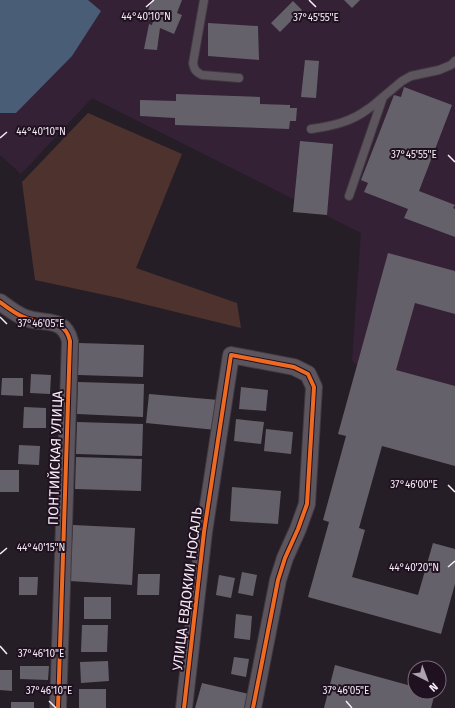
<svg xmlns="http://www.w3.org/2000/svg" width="455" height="708" font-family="'Fira Sans',sans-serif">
<rect width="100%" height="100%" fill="#261e27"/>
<!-- built -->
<path fill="#342135" d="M0,0H455V444L446,439L352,361L361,233L92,98L21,174L0,155Z"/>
<!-- green -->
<path fill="#4e322e" d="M88,113L182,154L136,268L237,303L241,328L119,298L35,280L22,182Z"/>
<!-- water -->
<path fill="#4a5d77" d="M0,0H88L101,11L72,56L16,113H0Z"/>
<!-- building -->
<path fill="#65616a" d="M152,0H182L177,13L182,15L174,34L160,28L157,50L144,49L149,24L152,25L153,21L145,18Z
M344,0H360L352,8Z
M293,1L302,10L280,32L271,23Z
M208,23L258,26L259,60L208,56Z
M305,60L319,61L316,98L301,97Z
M404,87L452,105L419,191L455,205L453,208L455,209V237L404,218L408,209L364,192L368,183L361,180L394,95L401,97Z
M176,94L260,97V104L290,105V108H297L296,121H290L289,129L175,125V118L140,116V100L176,101Z
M300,141L333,144L327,215L293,212Z
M388,253L455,271V314L415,303L396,370L455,386V466L382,446L359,528L365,530L352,577L418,595L433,543L455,549V584L441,634L308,597L329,522L323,520L346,436L338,434Z
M79,343L144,345L143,377L78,375Z
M31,374L51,375L50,394L30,393Z
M2,378H23V396L1,395Z
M78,382L144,384L143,417L77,414Z
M241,387L268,390L266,411L239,409Z
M149,394L219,400L216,430L146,423Z
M24,407L46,408V428H23Z
M236,419L264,422L261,444L234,441Z
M77,422L143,424L142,456L76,454Z
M266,429L293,432L291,454L264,451Z
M19,445L40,446L39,465L18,464Z
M76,457L142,459L141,491L75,489Z
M0,470H19V492H0Z
M232,487L281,491L278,524L230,521Z
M73,525L135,528L132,585L70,581Z
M242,572L257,575L253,596L238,593Z
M138,574H160L159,595H137Z
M219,575L235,578L231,598L216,595Z
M19,577H38L37,595H19Z
M84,597H111V619H84Z
M236,614L252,616L250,640L234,638Z
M82,625H108L107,652H81Z
M234,657L249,659L246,677L231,674Z
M108,661L109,681L81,683L80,662Z
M335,665L415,687V692L435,693L431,708H324Z
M20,666H49L48,680L20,679Z
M0,670H12V691L0,690Z
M202,683L249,694L246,708H195Z
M79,689H106V708H79Z
M11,702H34V708H11Z"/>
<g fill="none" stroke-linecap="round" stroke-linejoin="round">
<!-- lane casing -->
<g stroke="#413a41" stroke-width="10">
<path id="lane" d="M204,0L193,63C194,70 196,72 202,75L239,78
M311,129C332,126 351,122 368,109C373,106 378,101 383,97
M349,196L383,97L402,81L411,76L439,70L451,65L455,61"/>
</g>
<!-- street casing -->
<g stroke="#413a41" stroke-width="18">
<path id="street" d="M0,302C8,308 17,315 26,318C44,325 64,316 70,341L58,708
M184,708L204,532L231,355L294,367L308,374L314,387L307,504L298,529L285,558L278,580L253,708"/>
</g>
<!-- lane -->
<use href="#lane" stroke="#5c555d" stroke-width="8"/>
<!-- street -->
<use href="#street" stroke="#5c555d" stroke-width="16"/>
<!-- cycleway casing -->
<g stroke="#201121" stroke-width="6">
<path id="cycleway" d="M0,302C8,308 17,315 26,318C44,325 64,316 70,341L58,708
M184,708L204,532L231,355L294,367L308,374L314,387L307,504L298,529L285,558L278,580L253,708"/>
</g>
<!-- cycleway -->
<use href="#cycleway" stroke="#ed6a23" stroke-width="4"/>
</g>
<!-- ticks -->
<path fill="none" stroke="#f6ebf6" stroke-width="1.5" d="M309,0L316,7M146,7L154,0M0,138L7,132M448,155L455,162M0,317L7,324M448,485L455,492M0,554L7,548M448,567L455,561M0,646L7,654M49,701L56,708M346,701L352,708"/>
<g text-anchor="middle" stroke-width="4" stroke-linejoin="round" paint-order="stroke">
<!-- street labels -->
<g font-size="14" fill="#f6ebf6" stroke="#201121">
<text transform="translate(55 458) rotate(-88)" y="5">ПОНТИЙСКАЯ УЛИЦА</text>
<text transform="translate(187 589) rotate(-83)" y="5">УЛИЦА ЕВДОКИИ НОСАЛЬ</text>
</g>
</g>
<g font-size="10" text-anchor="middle" fill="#f6ebf6" stroke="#201121" stroke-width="4" stroke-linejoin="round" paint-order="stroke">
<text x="146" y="20">44°40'10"N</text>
<text x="316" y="21">37°45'55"E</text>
<text x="41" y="135">44°40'10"N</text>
<text x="414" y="158">37°45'55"E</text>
<text x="41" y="327">37°46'05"E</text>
<text x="414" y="488">37°46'00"E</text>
<text x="41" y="551">44°40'15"N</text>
<text x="414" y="571">44°40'20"N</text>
<text x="41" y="657">37°46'10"E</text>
<text x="49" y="694">37°46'10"E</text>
<text x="346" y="694">37°46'05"E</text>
</g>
<!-- north arrow -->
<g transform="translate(427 680) rotate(138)"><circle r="19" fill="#201121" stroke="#766876"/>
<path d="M0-3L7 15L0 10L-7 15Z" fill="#ada3ae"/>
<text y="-6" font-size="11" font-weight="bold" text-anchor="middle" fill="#f6ebf6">N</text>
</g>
</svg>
